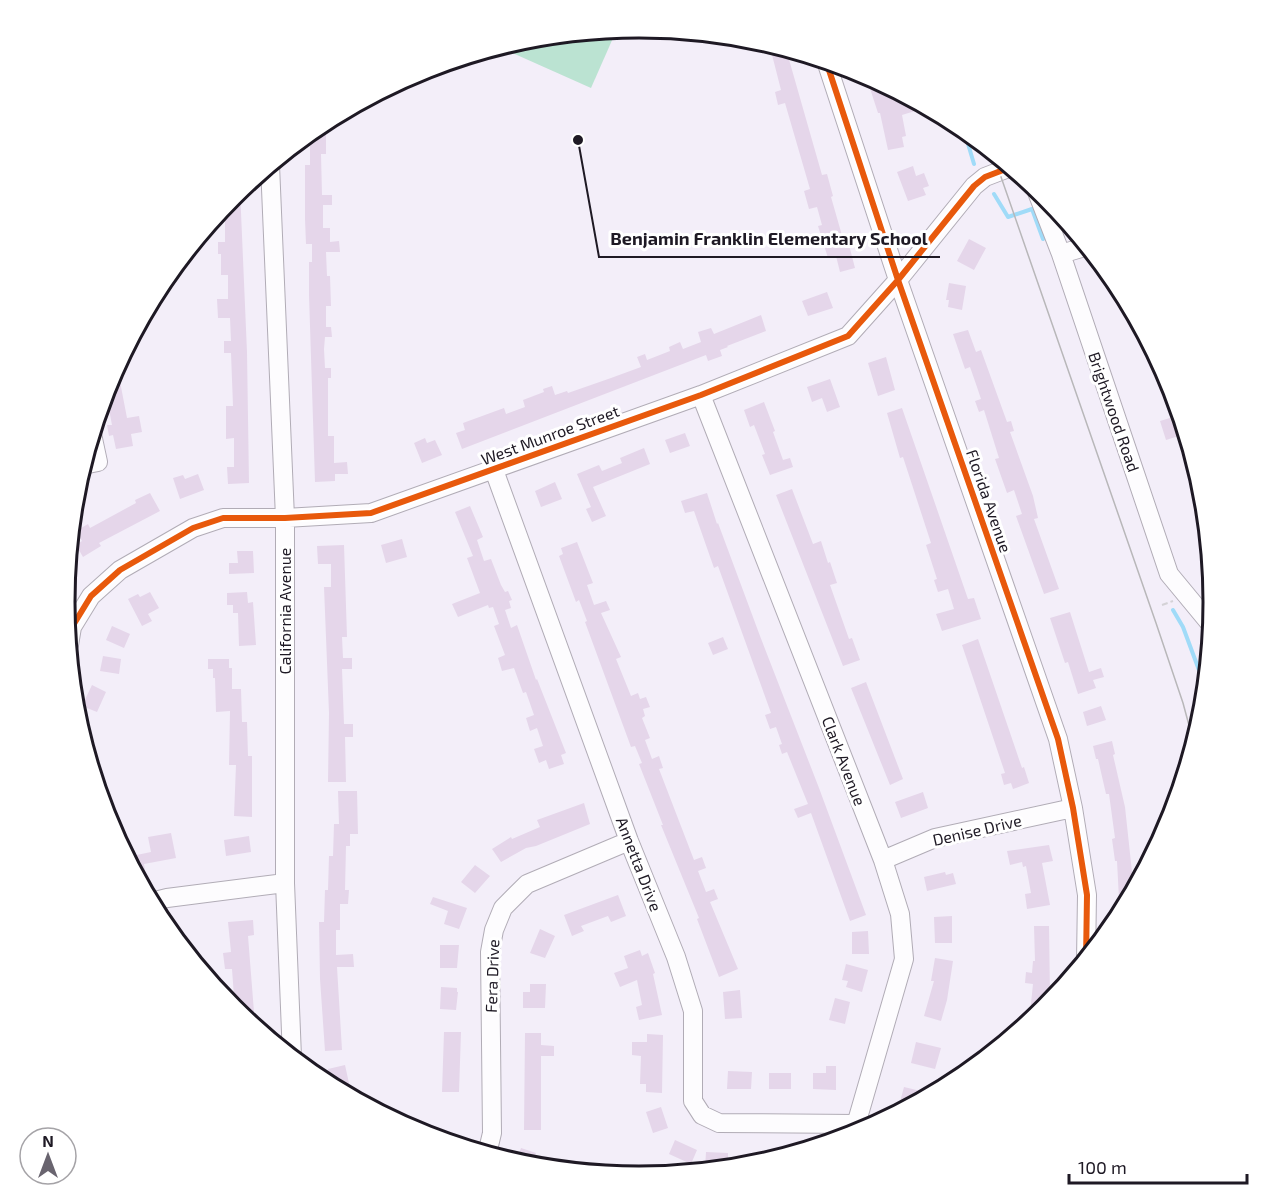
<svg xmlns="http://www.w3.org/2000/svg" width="1279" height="1204" font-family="'Exo 2',sans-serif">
<rect width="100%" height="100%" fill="#f3eef9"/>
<!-- pitch -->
<path fill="#bbe3d2" d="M617,29L591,88L499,47L528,38Z"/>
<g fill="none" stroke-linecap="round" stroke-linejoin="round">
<!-- stream -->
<path stroke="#a0dbf8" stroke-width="4" d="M963,127L974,164
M994,194L1008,217L1032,209L1043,239
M1173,610L1183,627L1206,689"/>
</g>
<!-- building -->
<path fill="#e5d6ea" d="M769,43L786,49L822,175L827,174L833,196L831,197L845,246L849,245L855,268L840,272L836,256L828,258L818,226L822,225L817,207L809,209L804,191L810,189L785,103L778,105L775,92L781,90Z
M865,73L897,91L901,102L912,99L928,107L902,115L906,136L902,137L904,147L888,150L880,113H878Z
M314,129H326V154H321L322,195H332V205H323V228H330V242L339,241L340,252H326L327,276H330L331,306H326V327H331L332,337H325L324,349L325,368H331V378H328V436H334V463L347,462L348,474H335V481L315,482L309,295V262H312V244H306L305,219V165H310V146H303V138Z
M913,166L916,176L924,173L929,186L923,188L926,195L908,201L897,172Z
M240,189L247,352L249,483L228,484L227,467H234V438L226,439V406H233L231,353H224V341H231L230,318H218L217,299H228V275H221V254H218V242H225V205Z
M969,239L986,248L974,270L957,261Z
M949,283L966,286L962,310L948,307L949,300H946Z
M827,292L833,308L808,316L802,301Z
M761,315L766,331L727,346L728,347L720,350L722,356L708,361L706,355L462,449L456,433L465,430L463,423L504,408L506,414L525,407L523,400L544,392L543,389L552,386L555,395L567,391L568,393L611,378L641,367L637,357L645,354L647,360L670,351L669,347L680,342L683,349L701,342L698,332L711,328L714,334Z
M968,330L976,352L981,350L1007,422L1011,421L1014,431L1010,432L1033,496L1038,518L1034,519L1059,589L1044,594L1016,516L1022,514L1014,490L1007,493L995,459L999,458L984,410L979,412L975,401L981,399L977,387L970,367L965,369L953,334Z
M886,357L895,390L878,396L868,363Z
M117,366L127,418L139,416L142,432L131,434L133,446L116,449L113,435L109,436L107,425H112L107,399L103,400L108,382Z
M830,379L840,407L827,412L822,398L812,402L807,387Z
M764,402L775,431L773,432L783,460L790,458L793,467L770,475L762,455L765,454L754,425L750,427L744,410Z
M902,408L968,599L974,598L981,619L942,631L936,614L954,609L948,589L938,592L934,580L937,579L926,545L931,543L903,457L900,458L887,413Z
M1170,418L1172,423L1177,421L1182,435L1166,440L1160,421Z
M685,433L690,446L670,453L665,440Z
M425,438L427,443L435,440L442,455L422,463L414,443Z
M644,448L650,464L593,487L606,516L592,522L586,509L591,507L577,474L599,465L602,471L622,463L620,458Z
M198,474L204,490L180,499L173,478L183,475L185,479Z
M555,482L562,499L541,507L535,491Z
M792,489L813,544L821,541L828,563L830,562L837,583L830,585L849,639L852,638L860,660L843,666L776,495Z
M150,493L160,511L99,543L101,546L83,557L76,545L82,541L76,531L88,524L90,528L136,503L135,500Z
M707,493L717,524L718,523L760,636L819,788L866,915L850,921L811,813L798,818L794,809L808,804L787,752L782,754L779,745L782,744L776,727L770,729L765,715L771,713L718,566L714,568L694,511L685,513L681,501Z
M470,506L483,537L477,540L484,561L491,559L501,585L505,592L508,591L512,600L509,601L511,608L505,610L511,628L517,625L536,680L537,679L566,753L561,755L564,764L549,769L546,760L539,763L534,749L543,746L537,728L530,731L526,718L534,715L526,692L523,693L514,668L502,671L498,658L505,655L494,626L499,624L493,607L489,608L488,605L458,617L452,604L480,593L467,558L473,556L455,512Z
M402,539L407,557L386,563L381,545Z
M577,542L593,583L587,585L594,605L606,601L610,610L601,613L621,657L616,659L631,696L638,693L640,699L646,697L650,707L643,709L645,716L642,718L650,738L645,740L652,759L659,756L663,768L659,769L694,860L702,857L706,868L698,871L706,892L714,889L718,899L710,902L738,969L719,977L697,919L699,918L661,825H663L639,764L642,763L635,746L631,747L585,622L587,621L579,600L576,602L559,556L563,554L561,548Z
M344,545L347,637H342L343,658H352V669H342L344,724H353V737H345L346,782H328L329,713L324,587H331V564H318L317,546Z
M237,551H253L254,573L229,574V563H238Z
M150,592L159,608L148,614L152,621L142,626L128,599L138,594L140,597Z
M247,592L248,603L253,602L256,645L239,646L238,613H233V605H227V593Z
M1070,612L1089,672L1101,668L1104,677L1093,680L1096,688L1078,694L1068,662L1065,663L1050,618Z
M112,626L130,634L124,648L106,640Z
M723,637L728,649L713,655L708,643Z
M978,639L1022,768L1024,767L1029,783L1013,789L1011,783L1004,785L1001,774L1005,773L962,645Z
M103,656L121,659L119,674L100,671Z
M208,659H229V668H232V689H241L242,722H247L248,756H252V817L234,816L236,765H229L230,711L216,712L215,678H213V669H208Z
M866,682L903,779L890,785L851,688Z
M92,685L106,692L97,712L82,706Z
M1101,706L1106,720L1087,726L1083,712Z
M1112,741L1115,754L1113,755L1125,807L1132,872L1133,893L1120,918L1117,861H1115L1112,839L1115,838L1109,794H1106L1098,759H1096L1093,746Z
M338,791H357L358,834H350V846H346L345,890H349L348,904H340V930H336V955L353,954L354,967H337L342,1050L325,1051L320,979L319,922H324L325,890H328L329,856H333L334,824H339Z
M923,792L928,808L901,818L895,802Z
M584,803L590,824L536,846L526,848L501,862L492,849L511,837L512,839L540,827L537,820Z
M171,833L176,858L144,864L145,870L135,872L127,857L151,852L148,837Z
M249,836L251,852L226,856L224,840Z
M1049,845L1053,861L1042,863L1050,905L1027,909L1025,894L1031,893L1026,866L1023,867L1022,862L1010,865L1007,851Z
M475,865L490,876L475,893L461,882Z
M945,872L946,875L953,873L956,884L927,891L924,877Z
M618,895L626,916L611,922L608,916L581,926L584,931L572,936L564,915Z
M433,897L467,908L459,929L444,924L448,911L430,904Z
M952,916V943H935L934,917Z
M253,920L254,935L248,936L254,1012H237L235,1010L232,969H225L223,953L231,952L228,922Z
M1034,926H1049L1050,996L1049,1005L1029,1023L1033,984L1025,983L1026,972L1032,973L1033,961H1035Z
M540,929L555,936L545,958L530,953Z
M868,931L869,954H852V932Z
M440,945H459L457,968H440Z
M640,950L642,956L648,953L655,973L653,974L662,1015L639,1020L636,1007L642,1005L637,980L620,987L614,973L628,968L624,956Z
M935,958L953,961L947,1000L941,1021L924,1016L934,981H931Z
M846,964L868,970L862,992L846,987L848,981L842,980Z
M530,984H546L545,1008H523V992H530Z
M441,987L457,988V992H458L456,1010L440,1009Z
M740,990L742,1018L725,1019L723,992Z
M835,998L850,1002L845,1024L829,1020Z
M444,1032H461L459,1092H442Z
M525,1033H541V1045L554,1046V1056H541V1130H524Z
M647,1034L663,1035L662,1093L646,1092V1084H640L641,1056L632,1055V1042H647Z
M916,1042L941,1048L935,1069L911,1063Z
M345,1065L352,1097L331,1086L328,1069Z
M826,1066H836V1090L813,1089V1073H826Z
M728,1071L752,1072L751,1089H727Z
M769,1073H791V1089H769Z
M904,1087L933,1094L897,1113Z
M661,1107L668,1128L653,1133L646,1112Z
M675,1140L697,1150L691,1164L669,1154Z
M521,1148L536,1153L531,1166L516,1162Z
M706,1152L728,1153V1168L705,1169Z"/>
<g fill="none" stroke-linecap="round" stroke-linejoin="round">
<!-- minor casing -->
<g stroke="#b1acb6" stroke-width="20">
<path id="minor" d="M826,61L898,280L1058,739L1073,808L1087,895L1086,960
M270,165L285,518V883L292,1057
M1035,187L1061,254L1169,574L1212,626
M1061,254L1088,246
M701,395L883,860L900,914L904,959L853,1135
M83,465L98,462L92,434
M494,470L629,841L676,957L693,1011V1101L702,1115L719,1123L856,1124
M69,645L72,627L91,596L120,570L193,528L223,518H285L371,513L701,395L848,336L898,280L974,186L985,177L1011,167
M883,860L935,838L1073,808
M151,902L167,898L285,883
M487,1154L492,1133L490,952L494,930L503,908L527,884L629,841"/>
</g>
<!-- path -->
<path stroke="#d4d2d6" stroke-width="2" stroke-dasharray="6 3" stroke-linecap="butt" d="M1162,605L1173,601"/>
<!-- minor -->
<use href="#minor" stroke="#fdfcfe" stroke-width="18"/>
<!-- tram -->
<path stroke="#b8b7b9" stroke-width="1.5" d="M992,151L1156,623L1183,703L1194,744"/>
<!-- cycleway casing -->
<g stroke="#fff" stroke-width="10">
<path id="cycleway" d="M826,61L898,280L1058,739L1073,808L1087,895L1086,960
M69,645L72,627L91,596L120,570L193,528L223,518H285L371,513L701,395L848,336L898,280L974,186L985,177L1011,167"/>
</g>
<!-- cycleway -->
<use href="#cycleway" stroke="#e8590c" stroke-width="6"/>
</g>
<g text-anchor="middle" stroke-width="6" stroke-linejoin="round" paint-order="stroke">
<!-- street labels -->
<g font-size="16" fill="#1e1924" stroke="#fff">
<text transform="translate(1114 412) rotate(71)" y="6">Brightwood Road</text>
<text transform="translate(550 435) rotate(-20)" y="6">West Munroe Street</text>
<text transform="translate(989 501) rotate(71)" y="6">Florida Avenue</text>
<text transform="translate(285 611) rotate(-90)" y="6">California Avenue</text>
<text transform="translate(844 761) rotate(69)" y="6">Clark Avenue</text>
<text transform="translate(977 830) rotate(-13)" y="6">Denise Drive</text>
<text transform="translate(639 864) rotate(69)" y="6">Annetta Drive</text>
<text transform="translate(492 976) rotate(-88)" y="6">Fera Drive</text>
</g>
</g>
<!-- crop -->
<path d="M0 0H1279V1204H0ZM75 602a564 564 0 1 1 1128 0a564 564 0 1 1-1128 0Z" fill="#fff" fill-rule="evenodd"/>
<path fill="none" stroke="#1e1924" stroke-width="3" d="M75 602a564 564 0 1 1 1128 0a564 564 0 1 1-1128 0Z"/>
<!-- callouts -->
<path fill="none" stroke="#1e1924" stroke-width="2" d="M578 140L599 257H940"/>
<circle fill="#1e1924" stroke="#fff" stroke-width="2" cx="578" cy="140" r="6"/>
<g font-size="18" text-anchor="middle" font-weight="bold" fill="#1e1924" stroke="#fff" stroke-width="6" stroke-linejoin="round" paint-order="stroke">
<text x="769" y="245">Benjamin Franklin Elementary School</text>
</g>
<!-- north arrow -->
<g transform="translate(48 1156)"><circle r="28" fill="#ffffff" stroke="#a5a3a7" stroke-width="1.5"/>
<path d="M0-4.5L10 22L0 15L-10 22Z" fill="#69646f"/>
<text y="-9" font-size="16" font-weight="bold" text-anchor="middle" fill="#1e1924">N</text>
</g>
<!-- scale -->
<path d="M1069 1174v9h178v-9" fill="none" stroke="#1e1924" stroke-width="3"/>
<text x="1078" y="1174" font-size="18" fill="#1e1924" stroke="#ffffff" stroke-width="4.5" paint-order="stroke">100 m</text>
</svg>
